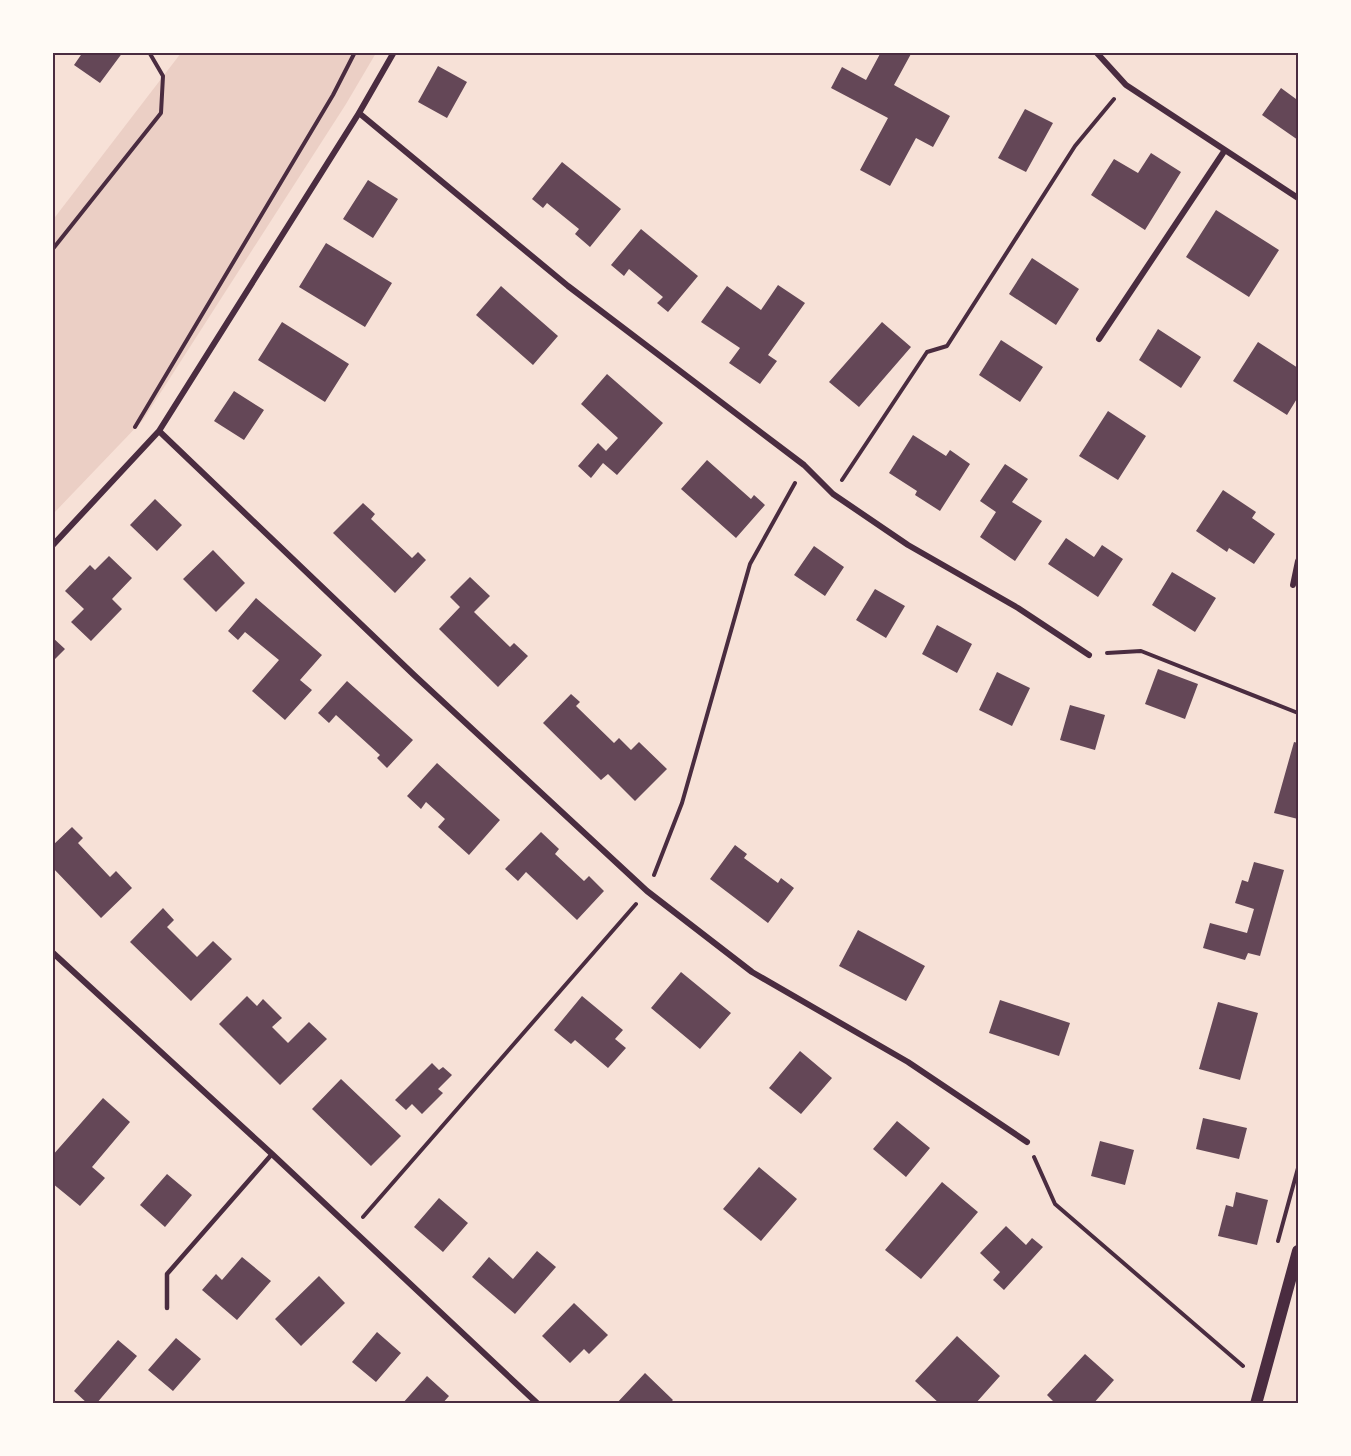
<svg xmlns="http://www.w3.org/2000/svg" width="1351" height="1456" font-family="Inter,sans-serif">
<rect width="100%" height="100%" fill="#f7e1d7"/>
<!-- green -->
<path fill="#ebcfc5" d="M181,53H376L346,104L143,420L53,514L52,221Z"/>
<!-- building -->
<path fill="#644757" d="M83,52H123L100,83L74,65Z
M881,52H912L894,85L950,116L933,147L916,138L890,186L860,170L888,118L831,88L842,67L866,80Z
M438,66L467,82L447,118L418,102Z
M1281,88L1296,99L1298,96V140L1262,115Z
M1025,109L1053,123L1026,172L998,158Z
M1151,153L1181,172L1145,230L1091,195L1114,159L1138,173Z
M562,162L621,209L590,247L575,234L579,229L547,203L543,208L532,199Z
M368,180L398,199L373,238L343,219Z
M1216,210L1279,250L1249,297L1186,257Z
M641,229L698,276L668,312L657,303L663,297L629,269L624,276L611,265Z
M326,243L392,283L365,327L299,287Z
M1032,258L1079,289L1056,325L1009,294Z
M778,285L805,303L768,355L777,361L760,384L729,363L740,348L701,322L727,286L761,310Z
M501,286L558,336L533,365L476,315Z
M282,322L349,364L325,402L258,360Z
M882,322L911,347L859,407L829,382Z
M1158,329L1201,357L1181,388L1139,360Z
M1001,340L1043,367L1020,402L979,375Z
M1258,342L1298,368V397L1287,415L1233,381Z
M607,374L663,423L617,475L603,463L591,478L578,466L598,443L606,451L618,438L581,404Z
M234,391L264,410L244,440L214,421Z
M1108,411L1146,436L1118,480L1079,456Z
M913,435L946,456L950,450L970,464L940,511L915,495L917,491L889,473Z
M707,460L751,499L754,495L765,505L736,538L681,489Z
M1005,464L1028,479L1012,502L1042,521L1015,561L980,537L996,512L980,501Z
M1223,490L1256,512L1252,518L1275,534L1254,564L1229,548L1227,552L1196,531Z
M155,499L182,525L157,551L130,525Z
M363,503L375,514L371,519L412,558L418,552L426,560L395,593L333,533Z
M1066,538L1094,557L1102,545L1123,559L1098,597L1048,564Z
M814,546L844,567L825,596L794,575Z
M213,550L245,583L216,612L183,579Z
M109,556L132,578L112,599L122,609L91,641L71,622L84,609L65,591L90,565L95,570Z
M1172,572L1216,598L1195,632L1152,605Z
M470,577L490,596L474,612L510,647L514,643L528,656L498,687L439,629L460,607L450,597Z
M875,589L905,606L886,638L856,620Z
M256,598L322,655L300,680L312,690L285,720L252,691L279,660L245,632L238,640L228,631Z
M937,625L972,644L957,673L922,654Z
M52,637L65,649L52,662Z
M1158,669L1198,684L1185,719L1145,704Z
M997,672L1030,688L1012,726L979,710Z
M347,681L413,740L387,768L377,758L380,755L336,715L329,723L318,713Z
M571,694L580,702L576,706L614,743L619,738L631,750L639,742L667,769L635,801L608,774L601,780L543,723Z
M1070,705L1105,715L1095,750L1060,740Z
M1294,742L1298,743V819L1274,813Z
M437,763L500,820L469,855L438,827L445,819L426,802L421,809L407,796Z
M72,827L83,838L78,843L110,877L116,871L132,888L101,918L52,867V846Z
M541,832L559,849L555,854L584,881L589,876L604,891L577,920L526,872L518,881L505,869Z
M735,845L747,854L744,858L778,883L781,878L794,888L768,923L710,879Z
M1254,862L1284,870L1260,956L1248,953L1245,960L1203,948L1210,923L1247,933L1254,909L1235,903L1242,880L1248,882Z
M163,908L174,920L167,927L197,957L213,941L232,959L191,1001L130,942Z
M858,930L925,966L906,1001L839,966Z
M681,972L731,1013L700,1049L651,1008Z
M247,996L257,1006L263,999L282,1018L272,1027L288,1043L309,1022L327,1039L280,1085L219,1024Z
M582,996L623,1030L615,1039L626,1048L608,1068L575,1040L571,1044L554,1030Z
M1000,1000L1070,1023L1059,1056L989,1033Z
M1218,1002L1258,1013L1240,1080L1199,1069Z
M800,1051L832,1078L801,1114L769,1088Z
M432,1063L439,1070L443,1067L452,1075L438,1089L443,1093L422,1114L412,1104L406,1110L395,1100Z
M341,1079L401,1136L371,1166L312,1109Z
M103,1098L130,1122L92,1167L105,1178L80,1206L52,1183V1156Z
M1203,1118L1247,1128L1239,1159L1196,1149Z
M897,1121L930,1148L906,1177L873,1149Z
M1100,1141L1134,1150L1125,1185L1091,1176Z
M759,1167L797,1199L761,1241L723,1209Z
M167,1174L192,1195L165,1227L140,1205Z
M942,1182L978,1212L921,1279L885,1250Z
M1236,1192L1268,1200L1257,1245L1218,1236L1226,1205L1233,1207Z
M439,1198L468,1223L443,1252L414,1227Z
M1006,1226L1026,1245L1032,1238L1043,1247L1004,1290L993,1280L1000,1272L980,1253Z
M537,1251L556,1267L515,1314L472,1277L489,1257L513,1279Z
M242,1257L271,1281L237,1320L202,1290L216,1274L222,1280Z
M319,1276L345,1303L301,1346L275,1319Z
M574,1303L608,1335L589,1354L584,1349L570,1363L542,1336Z
M377,1332L401,1353L376,1382L352,1362Z
M957,1336L1000,1376L975,1404H940L915,1381Z
M176,1338L201,1359L173,1391L148,1370Z
M118,1340L137,1356L96,1404H88L74,1391Z
M1085,1354L1114,1380L1093,1404H1056L1047,1395Z
M645,1373L673,1400L669,1404H616Z
M427,1376L449,1396L442,1404H402Z"/>
<g fill="none" stroke-linecap="round" stroke-linejoin="round">
<!-- path -->
<path stroke="#4a2c40" stroke-width="4" d="M52,250L161,113L163,76L149,52
M135,427L333,95L355,52
M842,480L927,352L947,346L1075,146L1114,99
M1107,653L1141,651L1298,713
M654,875L682,803L750,564L795,483
M1034,1157L1055,1204L1243,1366
M363,1217L636,904
M1278,1241L1298,1168"/>
<!-- service -->
<path stroke="#4a2c40" stroke-width="4.5" d="M167,1308V1274L272,1154"/>
<!-- minor -->
<path stroke="#4a2c40" stroke-width="6" d="M1096,52L1126,85L1298,198
M359,113L568,286L804,465L833,494L908,545L1018,608L1089,655
M1099,339L1225,150
M159,431L414,675L647,891L752,972L908,1062L1027,1142
M52,546L159,431L359,113L394,52
M1293,585L1298,561
M52,952L272,1154L538,1404"/>
<!-- secondary -->
<path stroke="#4a2c40" stroke-width="12" d="M1256,1404L1298,1251"/>
</g>
<!-- border -->
<rect width="1351" height="1456" fill="none" stroke="#fffaf5" stroke-width="108"/>
<rect x="54" y="54" width="1243" height="1348" fill="none" stroke="#4a2c40" stroke-width="2"/>
</svg>
